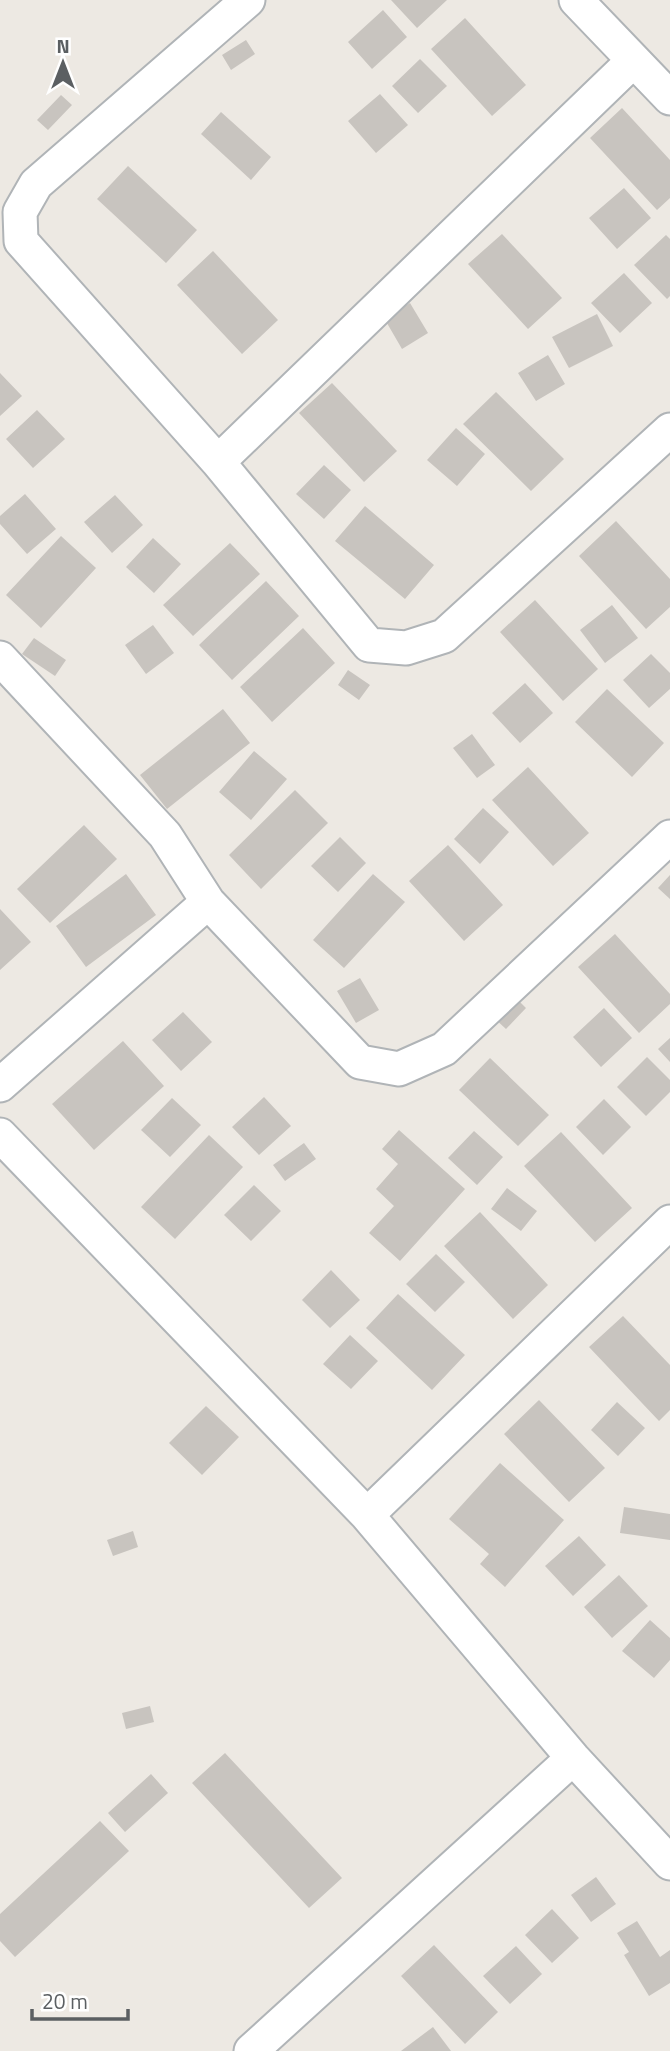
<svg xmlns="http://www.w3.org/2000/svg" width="670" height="2051" font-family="'Titillium Web',sans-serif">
<rect width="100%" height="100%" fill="#ede9e3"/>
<!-- building -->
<path fill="#c8c4bf" d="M391,0H447L417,28Z
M383,10L407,37L372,69L348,42Z
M465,18L526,85L492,116L431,49Z
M246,40L255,54L231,70L222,55Z
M420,59L447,86L418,113L392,86Z
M380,94L408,125L376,153L348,121Z
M61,95L72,105L48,130L37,120Z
M622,108L670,160V198L657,210L590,138Z
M221,112L271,157L251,180L201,134Z
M128,166L197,230L166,263L97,199Z
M624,188L651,218L617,249L589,218Z
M502,234L562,298L528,329L468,264Z
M666,235L670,239V296L667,299L634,265Z
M213,251L278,320L242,354L177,285Z
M624,273L652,303L620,333L591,303Z
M410,303L428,333L402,349L384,318Z
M597,314L613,346L569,368L552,337Z
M548,355L565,384L536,401L518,373Z
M0,373L22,396L0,416Z
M332,383L397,451L364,482L299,413Z
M496,392L564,459L531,491L463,424Z
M37,410L65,439L33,468L6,439Z
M456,428L485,454L457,486L427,460Z
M324,465L351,490L324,519L296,494Z
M25,494L56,529L27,554L0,524V516Z
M115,495L143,525L112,553L84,522Z
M365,506L434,565L405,599L335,541Z
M616,521L670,579V607L646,629L579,556Z
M61,536L96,568L41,628L6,595Z
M153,538L181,564L154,593L126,567Z
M230,543L260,574L193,636L163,605Z
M266,581L299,616L232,680L199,645Z
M535,600L598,669L563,701L500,632Z
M612,605L638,638L605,663L580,630Z
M153,625L174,653L146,674L125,645Z
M303,628L335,663L272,722L240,687Z
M34,638L66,660L55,676L22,654Z
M651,654L670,673V689L649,708L623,680Z
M348,670L370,685L359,700L338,685Z
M525,683L553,713L520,743L492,713Z
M607,689L664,743L632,777L575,722Z
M223,709L250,743L167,809L140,775Z
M472,734L495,765L477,778L453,748Z
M254,751L287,779L251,820L219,792Z
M528,767L589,833L553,866L492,800Z
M295,790L328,823L261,889L229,855Z
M483,808L509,832L480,864L454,839Z
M84,825L117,859L50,923L17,889Z
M340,837L366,863L338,892L311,866Z
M448,845L503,905L464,941L409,881Z
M126,874L156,915L86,967L56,926Z
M373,874L405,902L344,968L313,940Z
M670,875V899L658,888Z
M0,909L31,942L0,970Z
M615,934L670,994V1004L639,1033L578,967Z
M360,978L379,1010L356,1023L337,991Z
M514,996L526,1008L506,1029L493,1017Z
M604,1008L632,1038L601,1067L573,1037Z
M183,1012L212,1042L181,1071L152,1040Z
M670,1038V1062L658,1049Z
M123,1041L164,1086L94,1150L52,1104Z
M647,1057L670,1080V1092L646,1116L617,1087Z
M490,1058L549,1115L518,1146L459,1090Z
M264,1097L291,1126L259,1155L232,1127Z
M172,1098L201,1125L170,1157L141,1130Z
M604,1099L631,1127L603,1155L576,1127Z
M399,1130L465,1189L400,1261L369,1233L394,1206L376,1189L398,1164L382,1149Z
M474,1131L503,1157L477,1185L448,1158Z
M561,1132L632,1208L595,1242L524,1166Z
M209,1135L243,1167L175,1239L141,1207Z
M304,1143L316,1159L285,1181L273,1165Z
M254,1185L281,1211L251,1241L224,1215Z
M507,1188L537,1211L521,1231L491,1209Z
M480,1212L548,1285L513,1319L444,1246Z
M436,1254L465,1282L435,1312L406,1284Z
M331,1270L360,1300L330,1328L302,1300Z
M398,1294L465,1355L432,1390L366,1328Z
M623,1316L670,1365V1410L659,1421L589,1347Z
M350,1335L378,1361L351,1389L323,1364Z
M539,1400L605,1468L569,1502L504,1434Z
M617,1402L645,1428L618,1456L591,1430Z
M206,1406L239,1437L202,1475L169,1443Z
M500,1463L564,1520L505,1587L480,1564L489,1554L449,1519Z
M624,1507L670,1514V1540L620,1533Z
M133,1531L138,1547L113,1556L107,1540Z
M579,1536L606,1565L573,1596L545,1566Z
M619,1575L648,1606L612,1638L584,1607Z
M650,1620L670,1638V1660L654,1678L622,1651Z
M150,1706L154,1722L126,1729L122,1713Z
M225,1753L342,1878L309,1908L192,1783Z
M151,1774L168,1793L125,1832L108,1813Z
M100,1821L129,1851L15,1957L0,1941V1914Z
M596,1877L616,1904L591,1922L571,1895Z
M552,1909L579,1938L552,1963L525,1935Z
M637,1921L660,1957L670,1950V1983L649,1996L624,1955L629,1952L617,1933Z
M434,1945L498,2012L465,2044L401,1976Z
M516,1946L542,1974L510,2004L483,1976Z
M433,2027L451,2051H401Z"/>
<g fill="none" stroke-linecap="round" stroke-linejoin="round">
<!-- street casing -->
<g stroke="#b0b4b7" stroke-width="37">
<path id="street" d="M248,0L36,184L20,212L21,241L218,462L369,645L406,648L444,636L670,430
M576,0L670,98
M218,462L633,61
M0,658L165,835L208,902L360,1062L399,1069L444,1049L670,837
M0,1085L208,902
M0,1135L367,1515L573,1758L670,1863
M367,1515L670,1222
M251,2051L573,1758"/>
</g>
<!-- street -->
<use href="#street" stroke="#fff" stroke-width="33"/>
</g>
<!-- north arrow -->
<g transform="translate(63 63)" stroke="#ffffff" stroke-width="5" paint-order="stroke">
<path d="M0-5L12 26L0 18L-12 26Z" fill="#5b5f62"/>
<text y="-10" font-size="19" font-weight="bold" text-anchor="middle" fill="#5b5f62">N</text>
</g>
<!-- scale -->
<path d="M32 2009v10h96v-10" fill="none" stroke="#5b5f62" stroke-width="3.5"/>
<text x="42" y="2009" font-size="21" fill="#5b5f62" stroke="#ffffff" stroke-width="5" paint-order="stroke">20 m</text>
</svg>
